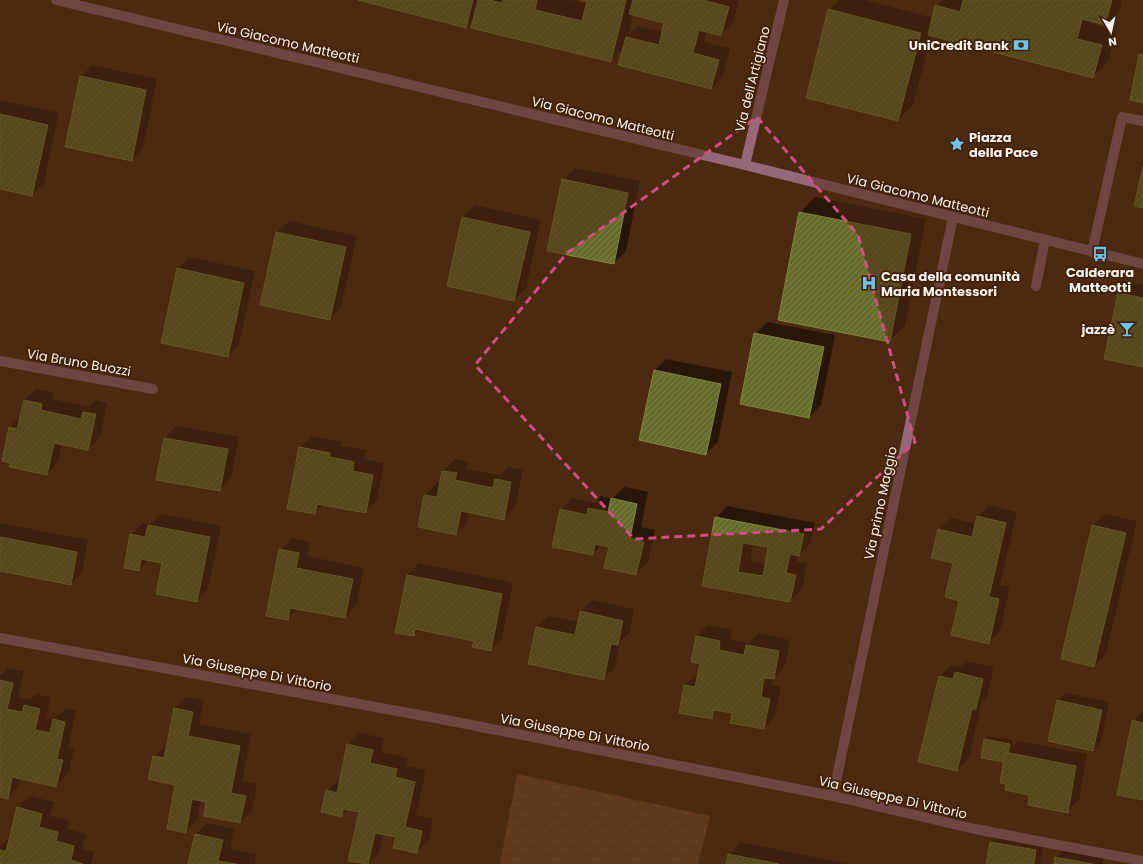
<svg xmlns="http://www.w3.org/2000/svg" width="1143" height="864" font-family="Poppins,sans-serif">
<defs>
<pattern id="park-crowns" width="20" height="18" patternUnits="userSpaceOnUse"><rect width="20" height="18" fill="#784a2a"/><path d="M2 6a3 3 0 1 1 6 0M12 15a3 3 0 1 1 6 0" fill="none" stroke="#8c6549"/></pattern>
<pattern id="building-hatch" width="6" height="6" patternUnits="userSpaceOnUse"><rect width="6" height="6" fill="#656c2c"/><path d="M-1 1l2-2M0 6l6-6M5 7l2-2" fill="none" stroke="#7c814b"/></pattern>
</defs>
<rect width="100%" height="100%" fill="#4c2a11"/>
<!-- park -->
<path fill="url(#park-crowns)" d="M517,774L710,816L698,864H500Z"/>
<!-- shadow -->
<path fill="#0007" fill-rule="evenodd" d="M362,0H570L587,4L588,1L585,0H739L733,23L721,34L707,31L704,42L730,48L723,76L711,88L624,48L611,61L474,18L466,27ZM633,14L666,23L663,32L638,26L628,36Z
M839,0H865L933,18L936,6L942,0H1122L1120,9L1105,24L1092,21L1091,24L1116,30L1108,62L1093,77L931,35L913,105L898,120L829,10Z
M92,65L157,79L143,148L131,160L81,77Z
M0,100L59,113L44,183L32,195L0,188Z
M575,168L640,181L626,251L614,263L563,180Z
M815,197L926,219L905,326L889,341L800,213Z
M475,205L541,220L526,288L514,300L448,285L463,217Z
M289,221L357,236L341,307L329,319L277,232Z
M189,257L255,271L239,345L227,356L178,269Z
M1130,282L1143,285V366L1119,294Z
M767,322L835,335L821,405L809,417L755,334Z
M666,359L732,372L718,442L706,453L655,370Z
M36,389L54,392L52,399L89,407L95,400L107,403L100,437L88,449L62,443L58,462L47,474L10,427L21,416L24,400Z
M176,426L239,437L231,478L220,490L165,438Z
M312,436L342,442L341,446L366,450L364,459L384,463L377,500L365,512L324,504L314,513L300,448Z
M455,459L468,462L466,469L500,475L508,467L523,470L515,507L504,519L469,512L468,522L456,534L419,527L425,495L437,483L441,484L443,471Z
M624,487L648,492L641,527L655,530L648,562L636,574L610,546L602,545L593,554L561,509L572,498L595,503L601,496L612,499Z
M989,505L1017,512L1000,585L1010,587L1000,631L988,643L960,600L954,562L939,530L951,518L976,524L978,517Z
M727,506L815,523L811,543L798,555L797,562L807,563L802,590L790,601L703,585L716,518ZM753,544L769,547L766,564L750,561Z
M161,514L221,526L208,589L196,601L163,562L149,559L138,570L131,534L143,523L150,524Z
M1105,514L1137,521L1106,654L1094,666L1093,525Z
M0,523L88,540L82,572L71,584L0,570Z
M292,538L310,542L307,556L364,568L356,606L345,617L298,608L287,619L280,550Z
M419,563L513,583L502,639L490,650L475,640L420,629L413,635L407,575Z
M592,600L634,609L630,632L620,642L615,667L603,679L537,627L549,616L579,622L581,612Z
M708,625L731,630L730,639L749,643L759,633L790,640L785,666L773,679L772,685L781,687L775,716L764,728L734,713L720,710L712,718L685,685L697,674H699L701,663L696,637Z
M967,661L994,667L987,697L982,701L969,758L957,770L940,676L952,665L961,667Z
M8,668L24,671L18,697L30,700L36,694L51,697L46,718L53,720L66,708L76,710L68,747L74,749L68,774L56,786L21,778L19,786L7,798L0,796V676Z
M1066,693L1109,702L1101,742L1093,750L1058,701Z
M186,697L204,700L199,724L251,734L242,781L257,784L252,811L240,822L207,801L201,800L197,820L185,831L177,784L154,757L165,745H167L175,708Z
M1143,711V799L1133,721Z
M360,733L384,738L381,752L408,758L406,766L426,770L416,815L433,819L429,840L417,852L397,836L384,833L379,853L368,864L349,860L360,812L348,809L341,816L327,791L339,779L341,780L348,745Z
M988,736L1013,740L1012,747L1018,741L1087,754L1079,800L1067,811L1007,783L1005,761L985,739Z
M30,796L54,802L50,816L69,820L67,829L86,834L82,849L94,852L91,864H0V846L9,837L11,838L18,808Z
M207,823L234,829L230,849L256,854L254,864H189L195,835Z
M998,834L1044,842L1040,864H987L990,842Z
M741,842L847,864H727L729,854Z
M1064,849L1103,857L1102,864H1055L1056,857Z"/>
<!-- building -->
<path fill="url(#building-hatch)" stroke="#7f8837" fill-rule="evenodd" d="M358,0H473L466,28Z
M478,0H489L502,3L503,0H537L535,10L582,21L587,1L581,0H626L611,62L471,28Z
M633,0H703L729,7L721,36L699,30L693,53L719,60L711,89L618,65L626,37L659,45L664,23L629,14Z
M963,0H1112L1105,25L1082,19L1077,39L1102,45L1093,78L928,35L935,5L960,12Z
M828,9L921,33L898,121L806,98Z
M1139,54L1143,55V103L1130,100Z
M80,76L146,90L132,161L65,147Z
M0,114L48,125L32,196L0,189Z
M1143,167V208L1134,206Z
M562,179L628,193L614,264L547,251Z
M799,212L911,234L890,342L778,320Z
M462,217L530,232L514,301L447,286Z
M276,232L346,247L330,320L260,305Z
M177,268L244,283L228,357L161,343Z
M1118,293L1143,298V367L1104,359Z
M754,333L824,347L809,418L740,404Z
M654,370L721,384L706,455L639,440Z
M24,400L42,404L41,410L81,419L83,412L96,414L88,450L54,443L47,475L9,467L10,463L2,461L9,427L17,429Z
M164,438L228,449L220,491L156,480Z
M299,447L330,453V457L354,462L353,471L373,475L366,513L317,504L315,514L287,509Z
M442,471L457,473L455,480L493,488L495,479L511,482L504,520L461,511L456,535L418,527L424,495L437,497Z
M611,498L637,504L630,538L644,542L636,575L604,568L609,547L595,544L593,555L552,547L560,509L587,515L588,508L608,512Z
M977,516L1006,523L989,597L999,599L989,644L951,635L959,601L945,597L953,563L931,558L938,529L972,537Z
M715,517L804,534L799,556L790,554L786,573L796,575L790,602L702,586ZM743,543L768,547L763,576L738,572Z
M148,525L210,537L197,602L156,594L162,563L141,559L139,571L124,568L130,534L145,537Z
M1092,525L1126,533L1094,667L1061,659Z
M0,537L77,552L71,585L0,571Z
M279,549L299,553L296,568L353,579L345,618L290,608L288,620L266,616Z
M407,575L502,594L491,651L472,647L474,641L415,629L414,636L395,633Z
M580,611L623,621L618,645L611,644L604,680L528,664L536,627L575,635Z
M696,636L720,641L719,650L744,655L746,645L779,651L774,679L764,678L761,697L770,699L764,729L730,723L732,713L714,710L712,719L679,713L684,685L695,687L700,664L691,662Z
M955,672L983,679L976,709H972L957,771L918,762L939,676L953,679Z
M0,680L13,683L7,709L22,712L24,705L40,709L35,730L50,733L53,719L65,722L57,759L63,760L56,787L12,777L8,799L0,797Z
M1057,700L1102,710L1093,751L1048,741Z
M174,708L193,712L188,736L240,746L231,793L246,796L240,823L204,816L206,802L192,799L186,833L167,829L175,785L148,779L153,756L164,758Z
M1132,720L1143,723V800L1117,795Z
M984,739L1010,744L1008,753L1005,752L1004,762L981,758Z
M347,744L373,750L370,763L397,769L395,777L415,782L405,827L422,831L417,853L393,848L396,837L375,833L368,864L348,861L359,812L343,809L342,817L321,812L326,790L337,793Z
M1005,752L1076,766L1068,813L1028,805L1029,795L1005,790L1006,784L1000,783Z
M17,807L42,814L39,827L58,832L56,841L74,846L71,860L83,864H0V850L6,851Z
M195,834L223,840L218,861L236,864H188Z
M990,842L1036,850L1034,864H986Z
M728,854L779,864H726Z
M1055,857L1093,864H1054Z"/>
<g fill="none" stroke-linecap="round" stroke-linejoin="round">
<!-- minor -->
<path stroke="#97677a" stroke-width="10" d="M56,0L745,165L1143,264
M745,165L784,0
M1092,252L1122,117L1143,121
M1036,286L1045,240
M0,361L153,389
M0,638L446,720L833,796L975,829L1143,861
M833,796L953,217"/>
</g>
<!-- marked area -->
<path d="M0 0H1143V864H0ZM757,117L858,235L915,442L821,529L634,539L475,365L567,253Z" fill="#4c2a11" fill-opacity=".55" fill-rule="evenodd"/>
<path fill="none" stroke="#d04e80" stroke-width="3" stroke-dasharray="8 5" stroke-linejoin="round" d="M757,117L858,235L915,442L821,529L634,539L475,365L567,253Z"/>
<!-- icons -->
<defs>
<g id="bank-bare" transform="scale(1.2)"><path d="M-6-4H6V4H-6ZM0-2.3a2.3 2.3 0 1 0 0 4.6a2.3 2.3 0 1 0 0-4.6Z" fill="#6cc3f2" stroke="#412006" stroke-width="2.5" paint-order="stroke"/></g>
<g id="sight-bare" transform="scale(1.2)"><path d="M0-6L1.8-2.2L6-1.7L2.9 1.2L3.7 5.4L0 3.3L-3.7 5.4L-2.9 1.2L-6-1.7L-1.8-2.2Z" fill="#6cc3f2" stroke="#412006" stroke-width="2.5" paint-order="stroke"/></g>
<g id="bus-bare" transform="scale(1.2)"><path d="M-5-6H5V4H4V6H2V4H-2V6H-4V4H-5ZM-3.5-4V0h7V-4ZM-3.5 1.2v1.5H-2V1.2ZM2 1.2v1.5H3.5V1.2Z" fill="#6cc3f2" stroke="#412006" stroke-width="2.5" paint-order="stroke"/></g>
<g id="hospital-bare" transform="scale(1.2)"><path d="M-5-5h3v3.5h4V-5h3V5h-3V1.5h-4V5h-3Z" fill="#6cc3f2" stroke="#412006" stroke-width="2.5" paint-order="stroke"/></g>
<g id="bar-bare" transform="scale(1.2)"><path d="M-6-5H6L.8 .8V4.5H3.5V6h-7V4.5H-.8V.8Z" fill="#6cc3f2" stroke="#412006" stroke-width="2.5" paint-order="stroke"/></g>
</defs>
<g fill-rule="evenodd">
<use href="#bank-bare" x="1021" y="45"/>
<use href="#sight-bare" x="957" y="144"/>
<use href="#bus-bare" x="1100" y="254"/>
<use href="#hospital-bare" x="869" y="283"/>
<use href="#bar-bare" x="1127" y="329"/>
</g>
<g text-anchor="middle" stroke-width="3.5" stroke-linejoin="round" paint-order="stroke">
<!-- street labels -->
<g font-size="13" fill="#f9f2ed" stroke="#412006">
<text transform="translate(288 42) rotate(13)" y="5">Via Giacomo Matteotti</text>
<text transform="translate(752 79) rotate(-76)" y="5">Via dell'Artigiano</text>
<text transform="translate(603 118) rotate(14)" y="5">Via Giacomo Matteotti</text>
<text transform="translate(918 195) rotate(14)" y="5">Via Giacomo Matteotti</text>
<text transform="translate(79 362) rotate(10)" y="5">Via Bruno Buozzi</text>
<text transform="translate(880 503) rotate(-78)" y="5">Via primo Maggio</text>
<text transform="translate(257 672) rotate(11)" y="5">Via Giuseppe Di Vittorio</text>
<text transform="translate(575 732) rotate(11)" y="5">Via Giuseppe Di Vittorio</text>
<text transform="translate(893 797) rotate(13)" y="5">Via Giuseppe Di Vittorio</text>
</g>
<!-- poi labels -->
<g font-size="13" font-weight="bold" fill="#f9f2ed" stroke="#412006" text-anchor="end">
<text x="1009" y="50">UniCredit Bank</text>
<text x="969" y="142" text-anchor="start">Piazza<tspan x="969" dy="15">della Pace</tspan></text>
<text x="1100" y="277" text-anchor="middle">Calderara<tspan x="1100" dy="15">Matteotti</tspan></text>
<text x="881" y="281" text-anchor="start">Casa della comunità<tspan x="881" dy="15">Maria Montessori</tspan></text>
<text x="1115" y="334">jazzè</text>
</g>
</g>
<!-- north arrow -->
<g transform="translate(1111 32) rotate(171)" stroke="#412006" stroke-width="3" paint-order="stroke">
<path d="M0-3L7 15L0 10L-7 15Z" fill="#f9f2ed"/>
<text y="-6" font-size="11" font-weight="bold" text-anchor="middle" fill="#f9f2ed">N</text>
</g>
</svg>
